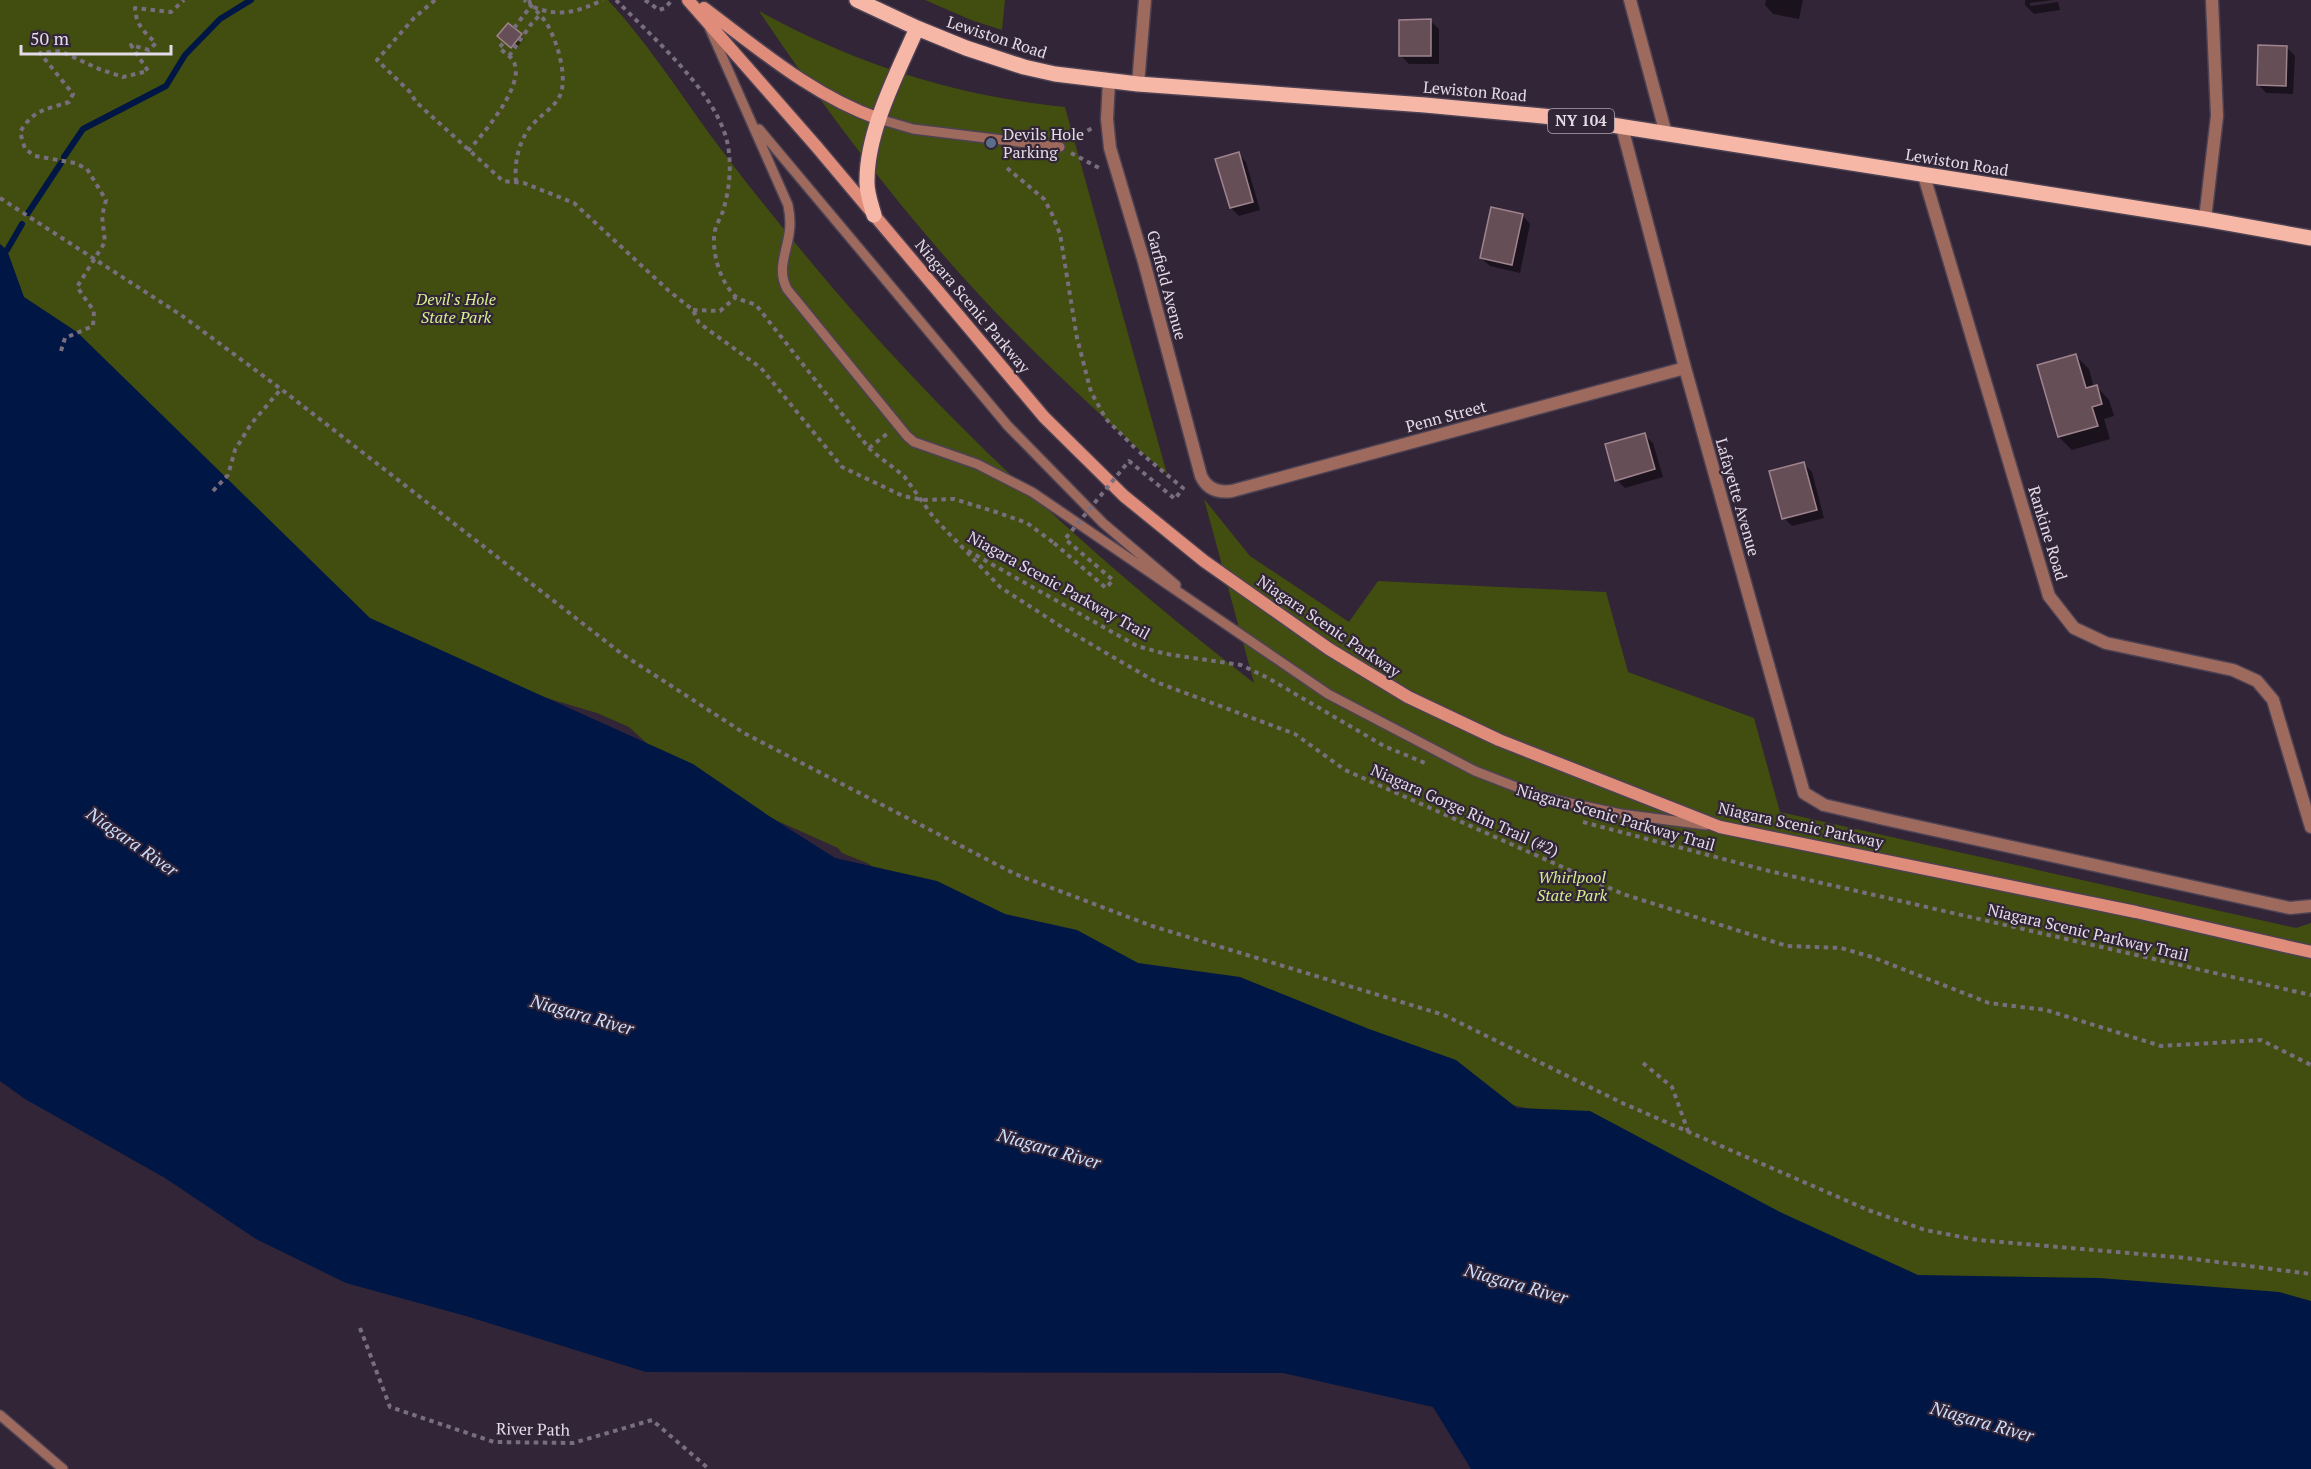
<svg xmlns="http://www.w3.org/2000/svg" width="2311" height="1469" font-family="'PT Serif',serif">
<rect width="100%" height="100%" fill="#312537"/>
<!-- green -->
<path fill="#414e0f" d="M0,0H608C645,40 676,87 708,132C739,174 772,215 805,255C937,415 1090,556 1254,683L1204,499L1250,556L1349,622L1378,581L1606,592L1628,672L1754,718L1780,812L2296,928L2311,923V1320L1941,1287L1578,1119L1489,1100L892,879L867,863L842,853L838,848L771,818L674,768L629,727L597,713L530,693L393,642L0,288Z
M925,0H1005L1002,30L971,20Z
M759,11C858,65 953,95 1065,107L1167,474C1080,398 996,319 922,230C863,160 810,87 759,11Z"/>
<!-- water -->
<path fill="#001645" d="M0,244L7,250L24,297L77,332L370,618L693,764L769,816L835,858L937,881L1005,914L1077,930L1138,963L1240,977L1369,1029L1456,1060L1517,1108L1590,1111L1782,1213L1918,1275L2099,1278L2279,1292L2311,1301V1469H1471L1433,1407L1283,1373L646,1372L466,1316L346,1283L256,1239L165,1178L25,1099L0,1081Z"/>
<!-- shadow -->
<path fill="#0007" d="M1766,0H1803L1799,19L1773,14L1765,5Z
M2025,0H2053L2030,3V6L2058,2L2060,10L2034,14L2025,5Z
M1430,21L1439,29V64H1409L1401,56Z
M521,36L524,39L515,50L503,39Z
M2287,48L2295,56L2293,94L2266,93L2258,84Z
M1238,154L1246,162L1260,210L1239,216L1231,208Z
M1522,215L1530,224L1520,273L1490,266L1481,258Z
M2076,356L2089,369L2094,388L2097,387L2109,400L2114,416L2104,419L2110,439L2072,450L2059,437Z
M1644,435L1653,443L1663,477L1625,488L1617,480Z
M1803,463L1812,472L1824,518L1792,526L1784,518Z"/>
<g fill="none" stroke-linecap="round" stroke-linejoin="round">
<!-- stream -->
<path stroke="#001645" stroke-width="6" d="M64,157L83,129L166,86L185,55L220,19L251,0
M28,213L61,163
M7,250L22,224"/>
</g>
<!-- building -->
<path fill="#664e57" stroke="#9f848e" stroke-width="1.5" d="M1431,19V56H1399V20Z
M508,23L522,34L511,48L497,36Z
M2258,45L2287,46L2286,86L2257,85Z
M1239,152L1253,202L1230,208L1215,159Z
M1491,207L1523,214L1512,265L1480,258Z
M2076,354L2086,388L2097,385L2102,404L2092,407L2098,426L2058,437L2037,365Z
M1645,433L1655,469L1615,481L1605,444Z
M1804,462L1817,510L1782,519L1769,471Z"/>
<g fill="none" stroke-linecap="round" stroke-linejoin="round">
<!-- lane casing -->
<g stroke="#4d4253" stroke-width="12">
<path id="lane" d="M710,29L788,205C790,215 791,224 789,234C786,254 777,270 787,289L907,436L914,442L977,464L1032,492L1328,694L1475,771L1542,797L1621,814L1706,825
M879,119L913,129L1060,147
M759,129L1008,426L1103,523L1176,585
M0,1415L63,1469"/>
</g>
<!-- street casing -->
<g stroke="#4d4253" stroke-width="15">
<path id="street" d="M1630,0L1666,134
M1109,81L1107,119L1110,148L1144,262L1201,476C1207,489 1218,493 1232,491L1685,368
M1138,84L1145,0
M1622,127L1685,368L1804,793L1824,805L1884,819L2290,908L2311,906
M1924,176L2049,596L2074,628L2106,643L2233,670L2257,681L2273,700L2311,827
M2205,219L2217,116L2212,0"/>
</g>
<!-- secondary casing -->
<g stroke="#4d4253" stroke-width="15">
<path id="secondary" d="M688,0L816,146L1044,417L1124,496L1204,561L1329,649L1408,697L1499,740L1720,827L2136,912L2311,952
M704,8C759,49 813,96 879,119"/>
</g>
<!-- primary casing -->
<g stroke="#4d4253" stroke-width="18">
<path id="primary" d="M857,0L917,28L966,48L1024,67L1055,74L1138,84L1425,105L1574,119L2205,219L2311,238
M874,215C871,204 867,194 867,183C866,132 897,74 917,28"/>
</g>
<!-- path -->
<path stroke="#786e7e" stroke-width="4" stroke-dasharray="4.5 4.5" stroke-linecap="butt" d="M435,0L414,18L377,60L410,92L416,102L503,181L524,183L574,203L669,291L693,310L699,323L761,368L842,467L903,496L923,500L954,499L996,512L1027,523L1054,543
M529,0L531,6C559,18 577,12 603,0
M616,0C651,36 709,86 725,134C733,158 730,188 723,211C720,219 714,228 714,237C713,257 721,282 735,296C740,301 750,302 756,305L869,448L877,455L904,476L934,518L963,548L1137,646L1166,654L1241,665L1268,678L1384,746L1425,763
M645,0L659,10L665,8L672,0
M514,28L531,6
M509,56L532,23L540,15
M1072,140L1094,127
M468,151C483,134 522,89 515,65C513,57 505,53 499,48L504,42
M1071,153L1101,169
M1007,168L1044,199L1052,214L1060,234L1077,338L1091,392L1106,419L1137,450
M516,182C514,162 519,137 535,122C542,114 552,109 558,99C570,81 557,41 547,24C541,15 533,7 524,0
M0,198L181,315L281,389L622,654L744,733L1015,874L1152,926L1444,1015L1620,1102L1868,1210L1925,1230L1978,1240L2186,1258L2311,1274
M693,310L720,311L736,297
M61,351L65,338L93,326L94,311L77,287L105,242L102,216L106,200L87,169L75,163L35,156L25,149L20,132C34,109 45,110 69,102L73,94L40,53L60,51L99,69L123,77L148,71L131,45L149,50L156,43C144,32 136,25 135,8L171,12L184,0
M869,448L888,433
M213,491L228,475L235,450L251,424L281,389
M967,552L1000,587L1065,629L1156,682L1295,734L1345,770L1623,894L1787,946L1841,948L1872,957L1989,1003L2046,1010L2161,1046L2261,1040L2311,1065
M1583,822L1765,870L2311,995
M1643,1063L1672,1087L1688,1131
M360,1328L390,1407L494,1442L573,1443L652,1420L709,1469"/>
<!-- lane -->
<use href="#lane" stroke="#9e6a5e" stroke-width="9"/>
<!-- street -->
<use href="#street" stroke="#9e6a5e" stroke-width="12"/>
<!-- secondary -->
<use href="#secondary" stroke="#df8d7a" stroke-width="12"/>
<!-- primary -->
<use href="#primary" stroke="#f7b7a7" stroke-width="15"/>
<!-- path-bridge -->
<path stroke="#786e7e" stroke-width="4" stroke-dasharray="4.5 4.5" stroke-linecap="butt" d="M1054,543L1106,588L1113,580L1065,539L1129,461L1175,499L1183,488L1137,450"/>
</g>
<!-- markers -->
<circle fill="#5c6f8a" stroke="#312537" stroke-width="2" cx="991" cy="143" r="6"/>
<g text-anchor="middle" stroke-width="4.5" stroke-linejoin="round" paint-order="stroke">
<!-- shield labels -->
<rect fill="#312537" stroke="#aea4b2" stroke-width="1.5" x="1548" y="109" width="66" height="24" rx="4.5"/>
<g font-size="15" font-weight="bold" fill="#e3dbe7">
<text x="1581" y="126">NY 104</text>
</g>
<!-- street labels -->
<g font-size="16" fill="#e3dbe7" stroke="#312537">
<text transform="translate(997 37) rotate(18)" y="6">Lewiston Road</text>
<text transform="translate(1475 91) rotate(5)" y="6">Lewiston Road</text>
<text transform="translate(1957 162) rotate(9)" y="6">Lewiston Road</text>
<text transform="translate(1167 285) rotate(75)" y="6">Garfield Avenue</text>
<text transform="translate(973 306) rotate(50)" y="6">Niagara Scenic Parkway</text>
<text transform="translate(1446 416) rotate(-15)" y="6">Penn Street</text>
<text transform="translate(1738 497) rotate(74)" y="6">Lafayette Avenue</text>
<text transform="translate(2048 533) rotate(73)" y="6">Rankine Road</text>
<text transform="translate(1059 585) rotate(29)" y="6">Niagara Scenic Parkway Trail</text>
<text transform="translate(1329 626) rotate(34)" y="6">Niagara Scenic Parkway</text>
<text transform="translate(1465 810) rotate(24)" y="6">Niagara Gorge Rim Trail (#2)</text>
<text transform="translate(1616 817) rotate(16)" y="6">Niagara Scenic Parkway Trail</text>
<text transform="translate(1801 825) rotate(12)" y="6">Niagara Scenic Parkway</text>
<text transform="translate(2088 932) rotate(13)" y="6">Niagara Scenic Parkway Trail</text>
<text transform="translate(533 1429) rotate(1)" y="6">River Path</text>
</g>
<!-- poi labels -->
<g font-size="16" fill="#e3dbe7" stroke="#312537" text-anchor="start">
<text x="1003" y="140">Devils Hole<tspan x="1003" dy="18">Parking</tspan></text>
</g>
<!-- park labels -->
<g font-size="16" font-style="italic" fill="#d5ee8f" stroke="#312537">
<text x="456" y="305">Devil's Hole<tspan x="456" dy="18">State Park</tspan></text>
<text x="1572" y="883">Whirlpool<tspan x="1572" dy="18">State Park</tspan></text>
</g>
<!-- water labels -->
<g font-size="18" font-style="italic" fill="#cbdefe" stroke="#312537">
<text transform="translate(132 842) rotate(35)" y="6">Niagara River</text>
<text transform="translate(582 1015) rotate(16)" y="6">Niagara River</text>
<text transform="translate(1049 1149) rotate(16)" y="6">Niagara River</text>
<text transform="translate(1516 1284) rotate(16)" y="6">Niagara River</text>
<text transform="translate(1982 1422) rotate(16)" y="6">Niagara River</text>
</g>
</g>
<!-- scale -->
<path d="M21 45v9h150v-9" fill="none" stroke="#e3dbe7" stroke-width="3"/>
<text x="30" y="45" font-size="18" fill="#e3dbe7" stroke="#312537" stroke-width="4.5" paint-order="stroke">50 m</text>
</svg>
